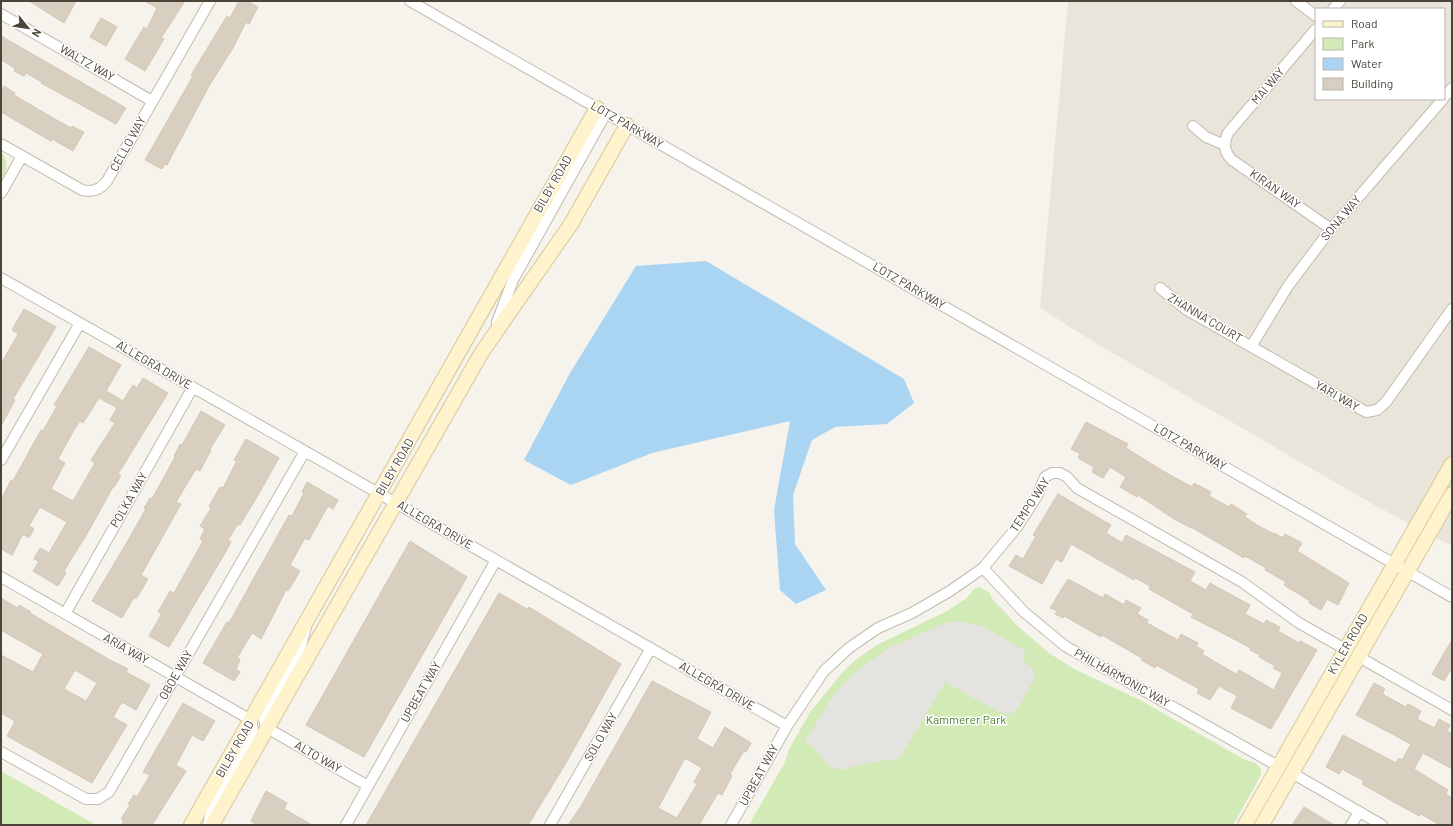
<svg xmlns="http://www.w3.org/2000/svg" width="1453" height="826" font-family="Barlow,sans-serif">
<rect width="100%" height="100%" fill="#f6f3ec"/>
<!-- residential -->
<path fill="#eae5da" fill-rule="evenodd" d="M1068,1H1452V546L1376,506L1099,345L1040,308ZM1316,9H1444V99H1316Z"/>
<!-- green -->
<path fill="#d2eab5" d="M1,151C8,160 9,170 1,179Z
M980,587L989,592L993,600L1020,628L1049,653L1074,669L1140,700L1245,760L1256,763L1261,770V775L1233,825H749L785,762L789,749L811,711L841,674L854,661L877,645L947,611L967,598L975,588Z
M1,771L96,825H1Z"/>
<!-- parking -->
<path fill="#e5e3e0" d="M959,621L982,626L1026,651L1022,660L1033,668L1035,677L1018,709L1010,714L1001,713L945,682L900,758L863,764L842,770L833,768L824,762L817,750L805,742L828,703L842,685L858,670L889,648L944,623Z"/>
<!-- water -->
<path fill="#a9d4f2" d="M706,261L904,379L914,403L887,424L835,427L812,440L793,495L795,544L826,590L796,604L780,590L774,510L790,421L652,453L571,485L524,460L570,373L636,266Z"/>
<!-- building -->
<path fill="#d8cfc1" stroke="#d3c7b4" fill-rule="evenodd" d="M29,1H76L64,23Z
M145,1H185L161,38L164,39L145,71L125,59L144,27L147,29L157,8Z
M239,1H247L258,7L249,24L246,22L233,48L209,86L167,165L165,164L162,169L145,160L193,76L191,75L227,16L230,18Z
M101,18L117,27L106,46L90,37Z
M1,36L126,108L116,124L41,83L42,82L26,73L24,76L14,71L15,68L1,60Z
M4,86L15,93L14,95L55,119L71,128L72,126L84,132L73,151L52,139L51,141L1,112V91Z
M24,309L56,327L13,399L15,400L1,426V364L18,334L12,330Z
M89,347L121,365L106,391L123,401L133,385L137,388L143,378L168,393L118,474L121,476L114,487H113L87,534L68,564L64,572L66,573L58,586L33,571L39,561L34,559L40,548L49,553L67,522L40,507L29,526L34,529L29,538L23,534L12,555L1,549V500L11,480L13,481L41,430L43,431L57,406L54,405ZM99,398L117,408L110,420L115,423L91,460L95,463L73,501L51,489L65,463L58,459L75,428L80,421L83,423Z
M201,411L225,425L210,449L211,450L200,471L196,469L176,502L181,504L141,575L148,579L136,599L134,597L122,618L92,601L130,537L146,509L144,508L150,498L152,499L175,457L174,456L180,444L182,445Z
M1086,422L1128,444L1126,448L1163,471L1192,487L1194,483L1211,492L1209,496L1229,507L1231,504L1247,514L1245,517L1257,525L1274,534V533L1283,538L1285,534L1302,543L1297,551L1349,583L1338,605L1327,599L1321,610L1309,603L1310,601L1284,585L1286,582L1265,570L1266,568L1245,556L1244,558L1191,527V528L1174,519L1138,495L1137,497L1120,487L1126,477L1110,467L1103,478L1092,472L1094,467L1078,458L1080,454L1071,449Z
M246,439L279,458L254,502L240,525L238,524L228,540L231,542L225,553L169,647L149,636L162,613L158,612L170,591L174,593L203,541L200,539L205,529L200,526L211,508L209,506L220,487L223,488L237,461L234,460Z
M307,482L338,500L333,509L328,506L309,540L305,538L290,565L300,571L288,591L286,590L261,639L252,633L237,658L240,660L236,669L240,672L234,681L203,663L227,622L229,623L289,515L292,516L304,493L302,492Z
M1058,494L1111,525L1106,533L1122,543L1126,535L1195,572L1190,581L1206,590L1210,583L1250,605L1245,614L1264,624L1266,620L1280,627L1278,631L1299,643L1300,641L1317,650L1271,729L1231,708L1237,696L1219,686L1210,700L1197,693L1199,689L1156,665L1155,668L1141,660L1142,658L1102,635L1101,637L1064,616L1063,618L1055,614L1057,611L1050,608L1068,579L1103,598L1105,594L1124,605L1126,600L1141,608L1137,614L1148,620L1147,623L1178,640L1181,634L1198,643L1196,646L1204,651L1202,654L1236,674L1239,670L1274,690L1282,673L1273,668L1275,666L1259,657L1260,655L1250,650L1251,648L1191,617L1193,614L1149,589L1150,586L1135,578L1134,580L1071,544L1062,562L1056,559L1042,584L1009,566L1016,555L1023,559L1036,536L1033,535Z
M410,541L467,577L364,757L306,725Z
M499,593L527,609L529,607L621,664L566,763L528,825H366Z
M1,598L18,608L19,605L31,612L30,613L110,660L128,669L126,672L150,685L136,710L122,702L113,717L127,725L92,783L7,736L15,721L1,713V655L33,672L43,654L1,630ZM75,670L97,683L86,701L64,689Z
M1452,640V667L1444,681L1432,674Z
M652,681L711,712L697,739L713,748L725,727L751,743L746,752L744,751L730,774L732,776L722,795L718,793L699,825H568L580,808ZM685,758L702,768L694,782L697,784L677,818L658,808Z
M1374,683L1385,689L1382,694L1406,707L1408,704L1421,711L1417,719L1434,728L1439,719L1450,725L1447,731L1452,734V769L1423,753L1414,769L1448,790L1446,794L1452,798V825H1440L1421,814L1419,816L1362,784L1364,781L1342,769L1339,774L1326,767L1343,735L1396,763L1399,758L1402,760L1411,744L1356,715Z
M183,703L215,721L203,741L192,735L176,765L186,771L152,825H121L124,821L121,819L130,805L128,804L134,795L137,797L150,775L143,772Z
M266,791L287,803L284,809L312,825H257L251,821Z
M1304,807L1334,825H1292Z"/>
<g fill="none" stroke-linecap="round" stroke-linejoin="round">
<!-- street casing -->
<g stroke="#c2bbae" stroke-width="12">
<path id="street" d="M410,1L1452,597
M1296,1L1316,16
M1333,9L1340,1
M1,14L152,101
M1316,29L1228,133C1223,143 1224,152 1232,160L1331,229
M1444,97L1452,88
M1193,126L1206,137L1225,145
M1,144L82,190C93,193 101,189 107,181L210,1
M1,193L22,156
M1,278L787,726
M1160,288L1187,310L1366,412L1377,410L1386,402L1452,309
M497,322L513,280L606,113
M1252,345L1288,286L1331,229L1443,99
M1,460L80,323
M983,568L1024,612L1065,646L1278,766
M1,577L251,720L253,731L251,740C236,766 213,795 208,825
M65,614L193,387
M306,627L299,653L266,712L264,720L267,728L368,786
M1359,657L1452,710
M1,752L86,799H98L109,792L305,451
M1292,773L1382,825
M346,825L496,560
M550,825L651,648
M731,825L787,726L824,671L849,648L878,628L912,613L950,591L983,568L1017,527L1037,496L1045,477L1052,473H1060L1067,477L1077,488L1242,582L1299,623L1345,649
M1351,825L1359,812"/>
</g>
<!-- secondary casing -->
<g stroke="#d6c79b" stroke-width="16">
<path id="secondary" d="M191,825L597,108
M212,825L482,352L571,224L627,125
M1245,825L1452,464
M1262,825L1452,494"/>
</g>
<!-- street -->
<use href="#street" stroke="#fff" stroke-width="10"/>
<!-- secondary -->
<use href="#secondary" stroke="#fff3cd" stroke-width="14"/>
</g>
<g text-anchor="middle" stroke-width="3" stroke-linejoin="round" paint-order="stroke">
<!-- street labels -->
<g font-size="12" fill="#4b4439" stroke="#fff">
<text transform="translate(87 63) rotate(30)" y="4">WALTZ WAY</text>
<text transform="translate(1268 86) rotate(-50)" y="4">MAI WAY</text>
<text transform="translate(627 125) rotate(30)" y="4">LOTZ PARKWAY</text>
<text transform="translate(128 144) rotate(-61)" y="4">CELLO WAY</text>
<text transform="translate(553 184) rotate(-60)" y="4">BILBY ROAD</text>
<text transform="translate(1275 189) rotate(35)" y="4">KIRAN WAY</text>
<text transform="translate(1341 218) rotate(-50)" y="4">SONA WAY</text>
<text transform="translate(909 286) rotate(30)" y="4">LOTZ PARKWAY</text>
<text transform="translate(1205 318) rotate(31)" y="4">ZHANNA COURT</text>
<text transform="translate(154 365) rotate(30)" y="4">ALLEGRA DRIVE</text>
<text transform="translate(1337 396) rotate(30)" y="4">YARI WAY</text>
<text transform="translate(1190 447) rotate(30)" y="4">LOTZ PARKWAY</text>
<text transform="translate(395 467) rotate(-60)" y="4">BILBY ROAD</text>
<text transform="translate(129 500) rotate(-60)" y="4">POLKA WAY</text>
<text transform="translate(1030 505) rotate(-57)" y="4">TEMPO WAY</text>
<text transform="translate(435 525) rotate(30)" y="4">ALLEGRA DRIVE</text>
<text transform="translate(1348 644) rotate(-60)" y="4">KYLER ROAD</text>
<text transform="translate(126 649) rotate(30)" y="4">ARIA WAY</text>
<text transform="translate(176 675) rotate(-60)" y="4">OBOE WAY</text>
<text transform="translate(1122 678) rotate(29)" y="4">PHILHARMONIC WAY</text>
<text transform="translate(717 686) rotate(30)" y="4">ALLEGRA DRIVE</text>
<text transform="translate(421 692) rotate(-60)" y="4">UPBEAT WAY</text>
<text transform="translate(601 737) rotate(-60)" y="4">SOLO WAY</text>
<text transform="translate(235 749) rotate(-60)" y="4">BILBY ROAD</text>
<text transform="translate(318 757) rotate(30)" y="4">ALTO WAY</text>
<text transform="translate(759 775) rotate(-61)" y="4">UPBEAT WAY</text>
</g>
<!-- park labels -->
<g font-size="12" fill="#4a7f2a" stroke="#fff">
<text x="966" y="724">Kammerer Park</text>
</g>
</g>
<!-- border -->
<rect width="1453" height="826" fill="none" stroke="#4b4439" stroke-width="4"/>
<!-- legend -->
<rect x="1315" y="8" width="130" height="92" fill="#ffffff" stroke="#b7b4b0"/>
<rect x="1323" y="21" width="20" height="6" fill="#fff3cd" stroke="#b7b4b0"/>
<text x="1351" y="28" font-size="12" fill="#4b4439">Road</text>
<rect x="1323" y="38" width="20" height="12" fill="#d2eab5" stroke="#b7b4b0"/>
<text x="1351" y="48" font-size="12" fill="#4b4439">Park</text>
<rect x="1323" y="58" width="20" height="12" fill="#a9d4f2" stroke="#b7b4b0"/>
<text x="1351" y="68" font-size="12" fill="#4b4439">Water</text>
<rect x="1323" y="78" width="20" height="12" fill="#d8cfc1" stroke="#b7b4b0"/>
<text x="1351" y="88" font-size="12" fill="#4b4439">Building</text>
<!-- north arrow -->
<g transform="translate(28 28) rotate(120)" stroke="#ffffff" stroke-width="3" paint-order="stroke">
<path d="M0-3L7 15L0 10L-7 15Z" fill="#4b4439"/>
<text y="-6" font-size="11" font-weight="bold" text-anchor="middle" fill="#4b4439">N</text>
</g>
</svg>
